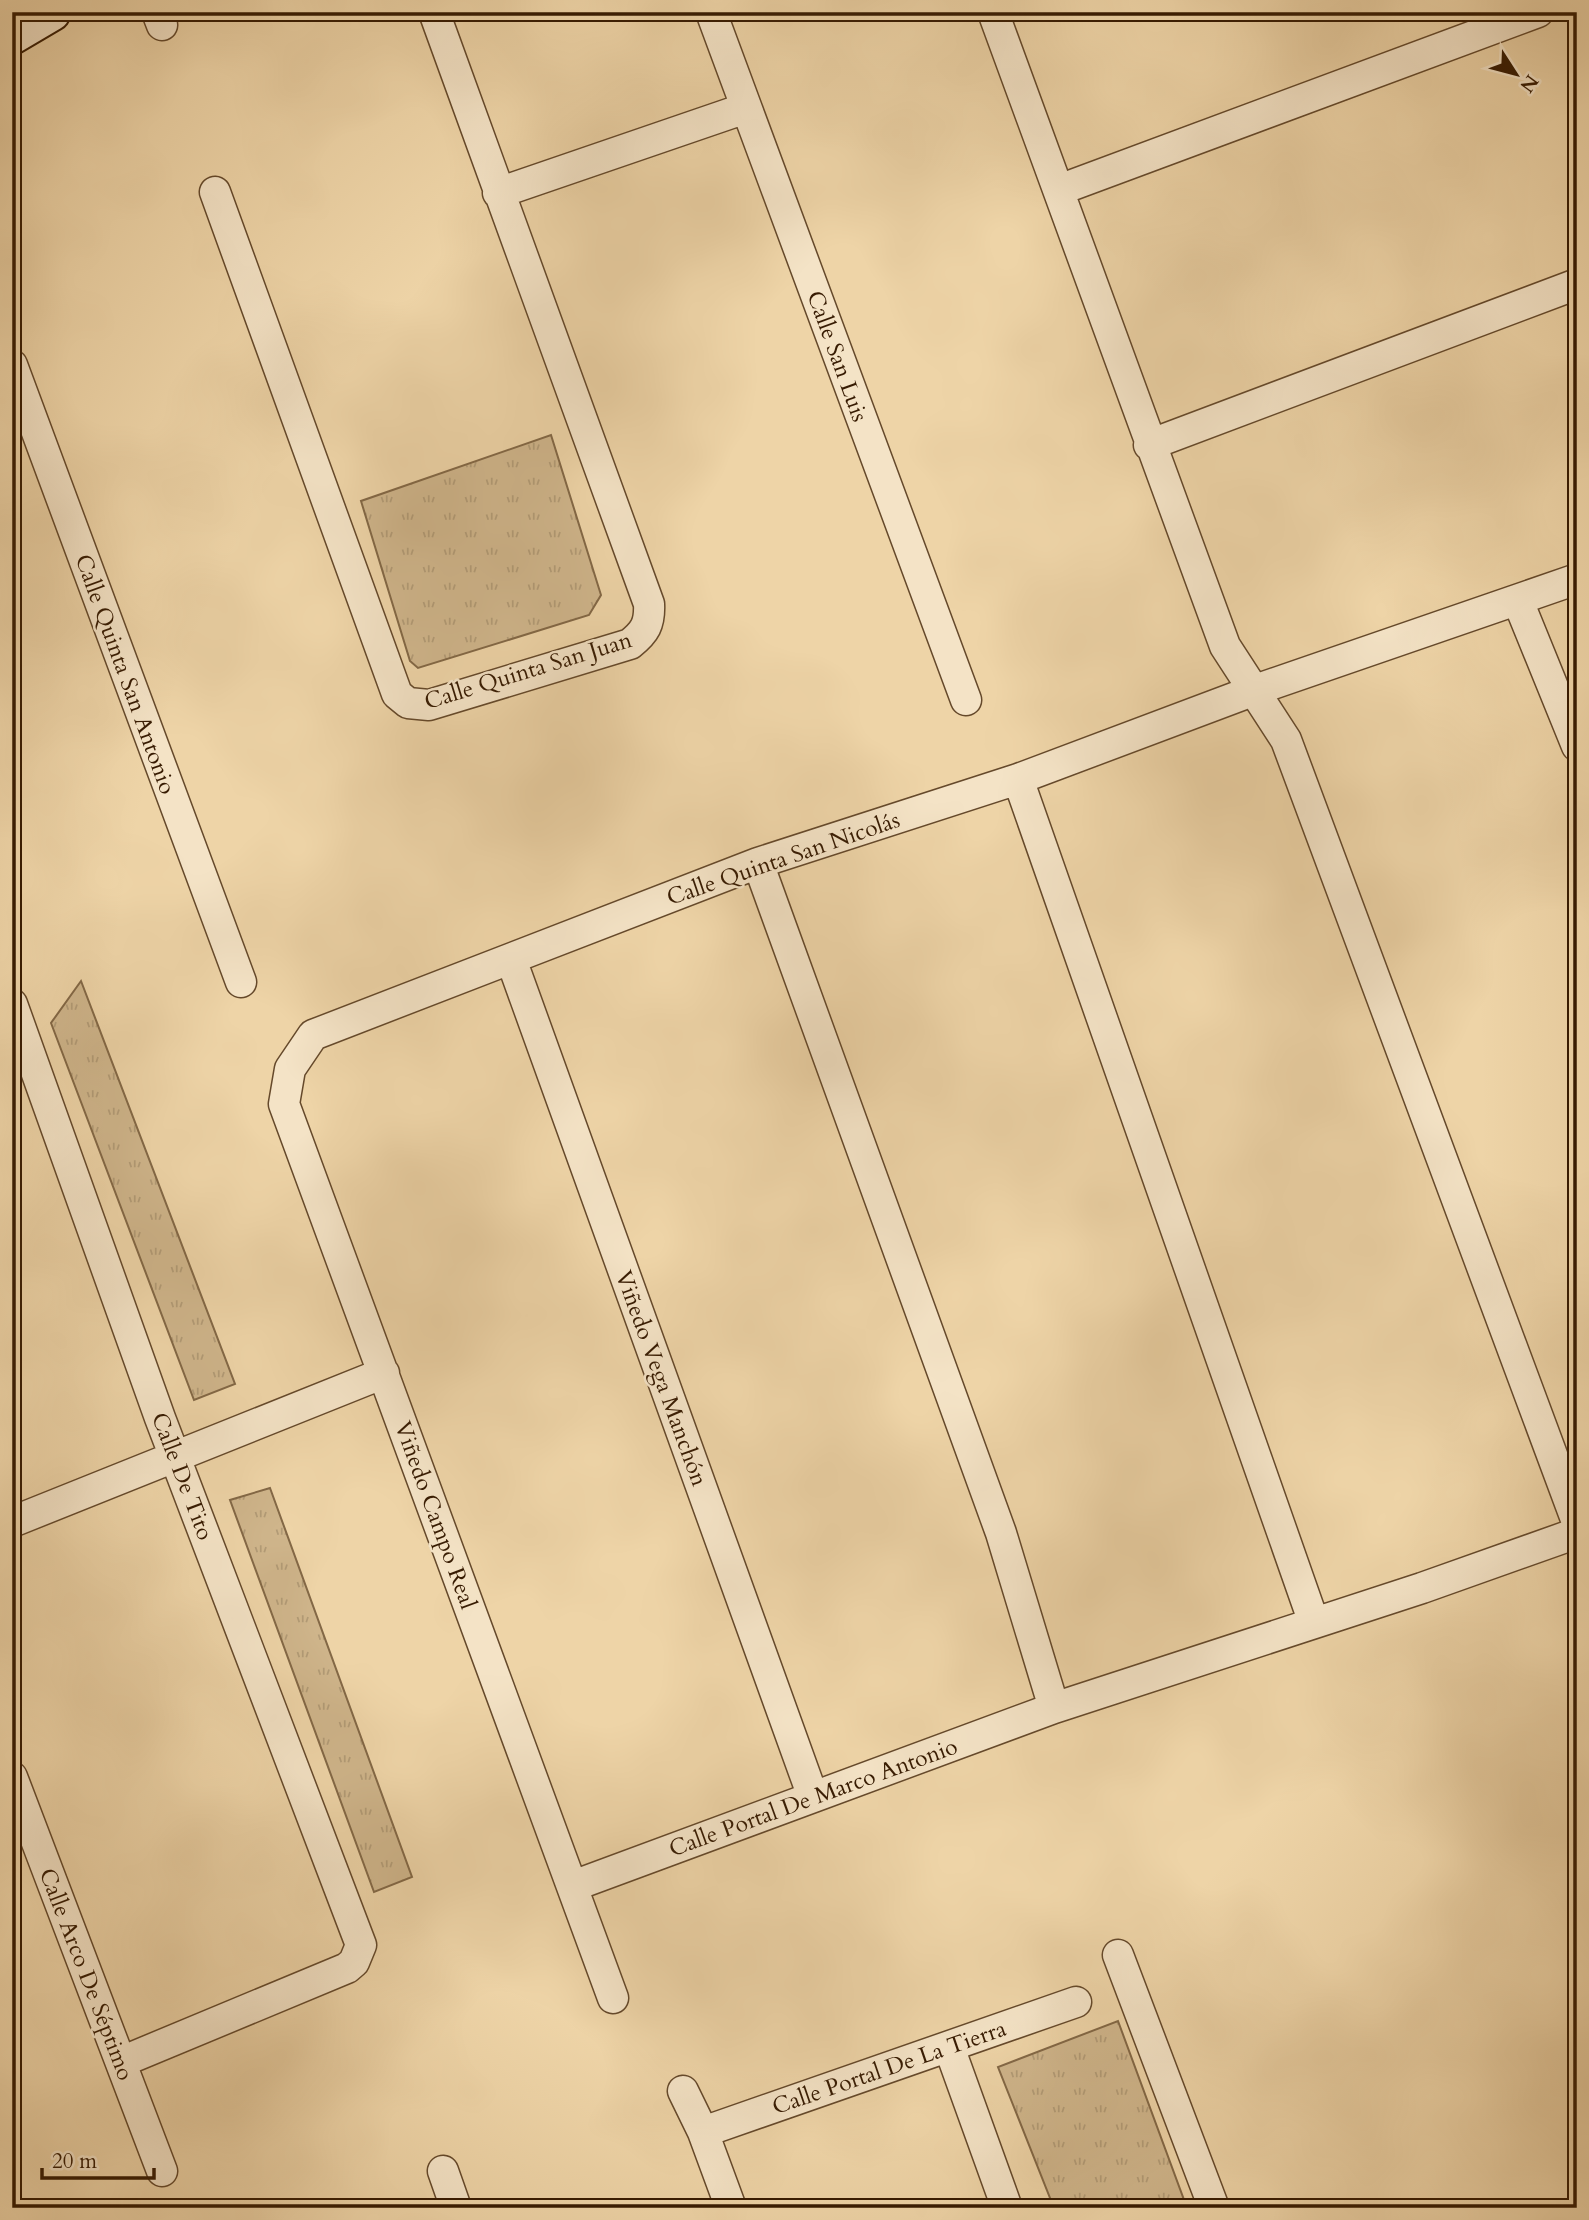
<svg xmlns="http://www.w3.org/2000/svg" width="1589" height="2220" font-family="Cardo,serif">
<defs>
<pattern id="park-tufts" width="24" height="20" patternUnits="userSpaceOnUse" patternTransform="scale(1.75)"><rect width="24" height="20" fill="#cfb58b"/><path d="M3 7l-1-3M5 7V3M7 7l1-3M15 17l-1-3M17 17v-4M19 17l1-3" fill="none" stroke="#b29b76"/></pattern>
</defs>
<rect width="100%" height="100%" fill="#eed4a7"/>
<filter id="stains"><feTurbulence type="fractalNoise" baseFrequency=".00286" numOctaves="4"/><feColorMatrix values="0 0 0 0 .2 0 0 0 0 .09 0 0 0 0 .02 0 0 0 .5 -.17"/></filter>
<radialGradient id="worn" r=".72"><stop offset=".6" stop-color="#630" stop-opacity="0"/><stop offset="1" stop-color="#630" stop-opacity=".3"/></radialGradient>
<!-- park -->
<path fill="url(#park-tufts)" stroke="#836846" stroke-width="2" d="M551,435L601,595L589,615L418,668L410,661L361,501Z
M81,981L235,1384L194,1400L51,1023Z
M270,1488L412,1877L374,1892L230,1500Z
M1118,2021L1187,2208H1054L998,2067Z"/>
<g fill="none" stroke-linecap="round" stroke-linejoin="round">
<!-- street casing -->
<g stroke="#65492b" stroke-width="33">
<path id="street" d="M157,12L162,25
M711,12L966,700
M993,12L1225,646L1286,740L1577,1522
M1059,190L1538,12
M215,192L397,694L408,703L429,705L630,644C645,632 650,624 649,604L434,12
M498,193L746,108
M12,365L241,982
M1149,445L1577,284
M1518,601L1577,746
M1018,779L1314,1623
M758,863L1001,1533L1054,1708
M511,959L813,1797
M12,1004L160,1418L361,1945L354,1962L347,1968L121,2062
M12,1522L384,1373
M12,1777L162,2171
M573,1886L1054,1708L1422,1588L1577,1533
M1118,1955L1214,2208
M613,1998L284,1104L290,1069L313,1035L758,863L1018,779L1255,690L1577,579
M949,2047L1007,2208
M683,2091L703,2132L731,2208
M703,2132L1076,2002
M443,2171L456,2208"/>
</g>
<!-- secondary casing -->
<g stroke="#371b02" stroke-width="42">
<path id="secondary" d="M12,35L51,12"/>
</g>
<!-- street -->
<use href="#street" stroke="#f4e3c6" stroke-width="30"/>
<!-- secondary -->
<use href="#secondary" stroke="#f4e3c6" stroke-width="38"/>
</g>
<g text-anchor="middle" stroke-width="5" stroke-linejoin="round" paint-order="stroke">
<!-- street labels -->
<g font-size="23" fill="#371b02" stroke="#f4e3c6">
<text transform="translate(838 356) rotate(70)" y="8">Calle San Luis</text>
<text transform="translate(528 670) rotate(-17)" y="8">Calle Quinta San Juan</text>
<text transform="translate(126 674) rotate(70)" y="8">Calle Quinta San Antonio</text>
<text transform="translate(783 858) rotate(-19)" y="8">Calle Quinta San Nicolás</text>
<text transform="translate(662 1378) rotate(70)" y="8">Viñedo Vega Manchón</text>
<text transform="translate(183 1476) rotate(69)" y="8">Calle De Tito</text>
<text transform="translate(436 1515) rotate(70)" y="8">Viñedo Campo Real</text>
<text transform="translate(813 1797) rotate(-20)" y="8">Calle Portal De Marco Antonio</text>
<text transform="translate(87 1974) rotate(69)" y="8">Calle Arco De Séptimo</text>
<text transform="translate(889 2067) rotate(-19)" y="8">Calle Portal De La Tierra</text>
</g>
</g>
<!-- margin -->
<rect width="1589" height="2220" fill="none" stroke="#eed4a7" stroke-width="42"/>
<rect x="14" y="14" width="1561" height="2192" fill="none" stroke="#371b02" stroke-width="3.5"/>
<rect x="21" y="21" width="1547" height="2178" fill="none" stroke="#371b02" stroke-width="2"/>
<!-- north arrow -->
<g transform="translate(1516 74) rotate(126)" stroke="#f4e3c6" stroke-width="5" paint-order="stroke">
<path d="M0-5L12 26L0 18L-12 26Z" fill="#371b02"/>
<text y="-10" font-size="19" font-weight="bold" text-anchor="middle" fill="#371b02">N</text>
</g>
<!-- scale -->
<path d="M42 2168v10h112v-10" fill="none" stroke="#371b02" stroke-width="3.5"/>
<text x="52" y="2168" font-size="21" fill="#371b02" stroke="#f4e3c6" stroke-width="5" paint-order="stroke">20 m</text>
<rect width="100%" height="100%" filter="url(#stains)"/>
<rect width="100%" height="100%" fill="url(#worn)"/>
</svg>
